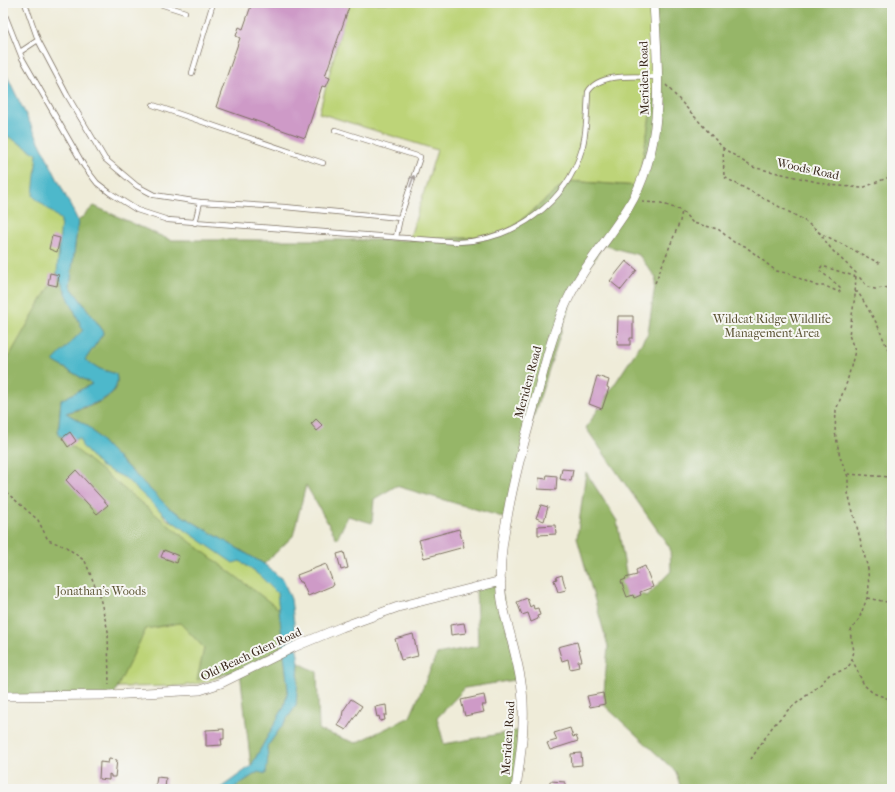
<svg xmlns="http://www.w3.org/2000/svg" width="895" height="792" font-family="'IM FELL French Canon',serif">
<rect width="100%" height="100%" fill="#f6f6f2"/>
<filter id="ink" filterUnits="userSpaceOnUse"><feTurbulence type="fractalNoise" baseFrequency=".025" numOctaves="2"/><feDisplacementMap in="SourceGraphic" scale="8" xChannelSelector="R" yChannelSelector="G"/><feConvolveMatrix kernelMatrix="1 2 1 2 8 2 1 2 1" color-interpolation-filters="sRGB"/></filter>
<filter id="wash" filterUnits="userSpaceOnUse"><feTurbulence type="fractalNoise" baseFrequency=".012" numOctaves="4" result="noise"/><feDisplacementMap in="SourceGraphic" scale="16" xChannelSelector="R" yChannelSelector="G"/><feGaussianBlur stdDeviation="0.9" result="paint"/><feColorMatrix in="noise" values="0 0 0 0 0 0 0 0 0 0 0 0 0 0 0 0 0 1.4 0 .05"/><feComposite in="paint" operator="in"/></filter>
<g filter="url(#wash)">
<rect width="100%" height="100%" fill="#efecd9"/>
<!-- green -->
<path fill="#bdd478" stroke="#7c7f4b" d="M348,3H652L657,75L638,186L568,181L502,236L409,240L437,150L319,113Z
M3,82L31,137L63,209L70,407L63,418L154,500L166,519L204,536L270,582L285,605L225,674L207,682L181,686L3,689Z"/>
<!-- forest -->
<path fill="#96b668" stroke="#687043" d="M652,3H892V789H681L676,772L603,704L608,646L577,538L586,472L617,521L629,590L647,596L671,571L670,548L586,428L648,333L656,278L639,255L603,245L574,292L525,443L506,518L396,486L374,499L372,523L348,516L337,539L306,485L293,536L264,564L169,508L108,448L88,426L66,413C84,408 124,400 116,374L100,369L85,360L104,332L70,286L78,221L94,206L170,240H409L502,236L568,181L638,186L657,75Z
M57,273L84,330L53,361L92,384L61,400L58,435L171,527L280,610L288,689L284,707L251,766L240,671L197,680L204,648L180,623L146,629L113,696L3,697V367Z
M500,584L520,679L465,688L437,718L444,744L522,730L515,789H232L258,772L268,757L267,747L296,706L299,663L317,672L319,730L356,743L410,717L437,654L478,646L476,587Z"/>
<!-- water -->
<path fill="#4eb8cb" stroke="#447174" d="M3,68L78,221L70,286L104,332L85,360L100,369L116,374C124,400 83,406 66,413L88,426L108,448L169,508L264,564L283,580L291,599L297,648L299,663L296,706L267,747L268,757L266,774L258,772L232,789H219L251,766L284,707L288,689L277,593L260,576L240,561L233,563L169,519L125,478L100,466L82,446L80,438L71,440L58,435L61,400L92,384L53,361L83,330L57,273L61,220L33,196L37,154L4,134Z"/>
<g id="blocks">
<!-- building -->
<path fill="#ce9ac7" d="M252,3H339L349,7L325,76L330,78L326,87L322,86L305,138L216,107L240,38L236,36L239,27L243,29Z
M52,236L60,238L57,252L49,249Z
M626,261L637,270L621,290L610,281Z
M50,273L59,275L57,286L48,284Z
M618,316H633V338H630V345H617Z
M597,376L609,380L607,387L609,388L602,409L589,404Z
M316,419L323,426L317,431L311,424Z
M70,432L76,441L68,447L62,438Z
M562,469L573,470L571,481L560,479Z
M76,470L108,505L97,514L66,480Z
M547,475L557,476L556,490L538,489L539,478L546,479Z
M541,505L548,507L544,521L536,518Z
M555,525L556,534L538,535V526Z
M459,529L464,547L424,558L419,540Z
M164,550L179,556L177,563L161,557Z
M344,552L348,568L341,570L337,554Z
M326,564L334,585L308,596L302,582H299L297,575Z
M645,566L653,587L640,592L641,595L634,598L633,595L627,597L621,581L626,579L625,578L637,575L636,570Z
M562,575L566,590L558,592L554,580L557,579L556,577Z
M527,598L530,607L533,605L534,609L538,608L540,615L537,616L538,619L531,622L528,613L522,615L517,602Z
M464,623L466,633L451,635L450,625Z
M413,634L418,656L401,660L395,639Z
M577,642L582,661H578L579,667L570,669L568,659L562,661L558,647Z
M603,693L605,704L590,707L587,696Z
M484,695L486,705H482L484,712L465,716L461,700Z
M351,699L362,706L346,730L337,725L342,717L343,711Z
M386,705L387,715H384L385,720L380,721L379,716L377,717L375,707Z
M570,728L573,737L576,736L578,741L550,750L547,743L557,740L554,733Z
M224,729V739H221L222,745L206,746V730Z
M581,753L582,765L572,766L571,754Z
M109,759L117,760L115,777H111V775L109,774V780L99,779L100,762L108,763Z
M157,777L166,778L165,789H155Z
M550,781L565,782V789H550Z"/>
</g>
</g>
<g filter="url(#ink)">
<use href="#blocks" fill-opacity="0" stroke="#7a6e5f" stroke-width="1"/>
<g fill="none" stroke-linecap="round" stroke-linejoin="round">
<!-- service casing -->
<g stroke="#7a6e5f" stroke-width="6">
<path id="service" d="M25,3L38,40
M157,3L185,12
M3,10L22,58L84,166L97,183L110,193L137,210L168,220L458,242C514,240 566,204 582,149C587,131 587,110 588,92C599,72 638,77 658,77
M20,52L38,40L67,95L105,159L137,186L154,195L200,202
M192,73L213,3
M153,105L323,163
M335,130L420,157L400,218
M195,223L200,202L285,207L400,218L396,237"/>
</g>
<!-- minor casing -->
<g stroke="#7a6e5f" stroke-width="10">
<path id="minor" d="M3,696L109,695L200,690L221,683L294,647L342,627L398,607L501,581
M516,789C520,757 526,723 522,690C519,661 509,634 503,606C497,577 502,541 508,512C515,472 526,434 537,395C545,364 553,331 567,301C583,267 608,240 628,208C666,146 658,72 654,3"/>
</g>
<!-- path -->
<path stroke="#7a6e5f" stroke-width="1.5" stroke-dasharray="3 3" stroke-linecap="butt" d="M666,85L723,148L752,167L830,185L862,188L892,176
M723,148L724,177L802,219L818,231L832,250L856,273L855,296L849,335L855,351L847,382L836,410L835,432L840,457L848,477V493L868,569L869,590L867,598L859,619L850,632L854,651L851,663L846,669L829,675L820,685L788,710L773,726L751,759
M642,202L661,203L682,211L693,223L718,229L735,243L745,246L776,271L787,273L817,286H825L839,292L841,290L840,287L819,270L822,266L860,278L868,287L875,289L892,287
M818,232L881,264
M655,283L680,221L682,211
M855,292H858L877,324L892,359
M892,468L890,487L892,493
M848,474L890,477
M3,490L6,492L3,518
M6,492L38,520L48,540L66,547L85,561L100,598L108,631L109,685
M867,598L892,603
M852,659L864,685L873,693L892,700"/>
<!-- service -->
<use href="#service" stroke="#fff" stroke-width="4.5"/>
<!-- minor -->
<use href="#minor" stroke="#fff" stroke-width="9"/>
</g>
<!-- one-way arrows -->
<defs><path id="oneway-shaft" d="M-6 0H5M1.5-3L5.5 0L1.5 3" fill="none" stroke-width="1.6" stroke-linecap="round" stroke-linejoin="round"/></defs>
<use stroke="#a79f9a" href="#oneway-shaft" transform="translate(412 181) rotate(-71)"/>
</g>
<g text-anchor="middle" stroke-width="4" stroke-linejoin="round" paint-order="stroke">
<!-- street labels -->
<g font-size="12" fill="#3b2a1e" stroke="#f6f6f2">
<text transform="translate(644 78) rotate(-91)" y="4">Meriden Road</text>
<text transform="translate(808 169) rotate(12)" y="4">Woods Road</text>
<text transform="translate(528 382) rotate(-75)" y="4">Meriden Road</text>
<text transform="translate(251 654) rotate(-25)" y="4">Old Beach Glen Road</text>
<text transform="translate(508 738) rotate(-86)" y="4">Meriden Road</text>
</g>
<!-- park labels -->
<g font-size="12" fill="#5c5434" stroke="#f6f6f2">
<text x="772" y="323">Wildcat Ridge Wildlife<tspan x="772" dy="14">Management Area</tspan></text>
<text x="101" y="595">Jonathan's Woods</text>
</g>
</g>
<!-- margin -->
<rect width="895" height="792" fill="none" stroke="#f6f6f2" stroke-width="16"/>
</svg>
